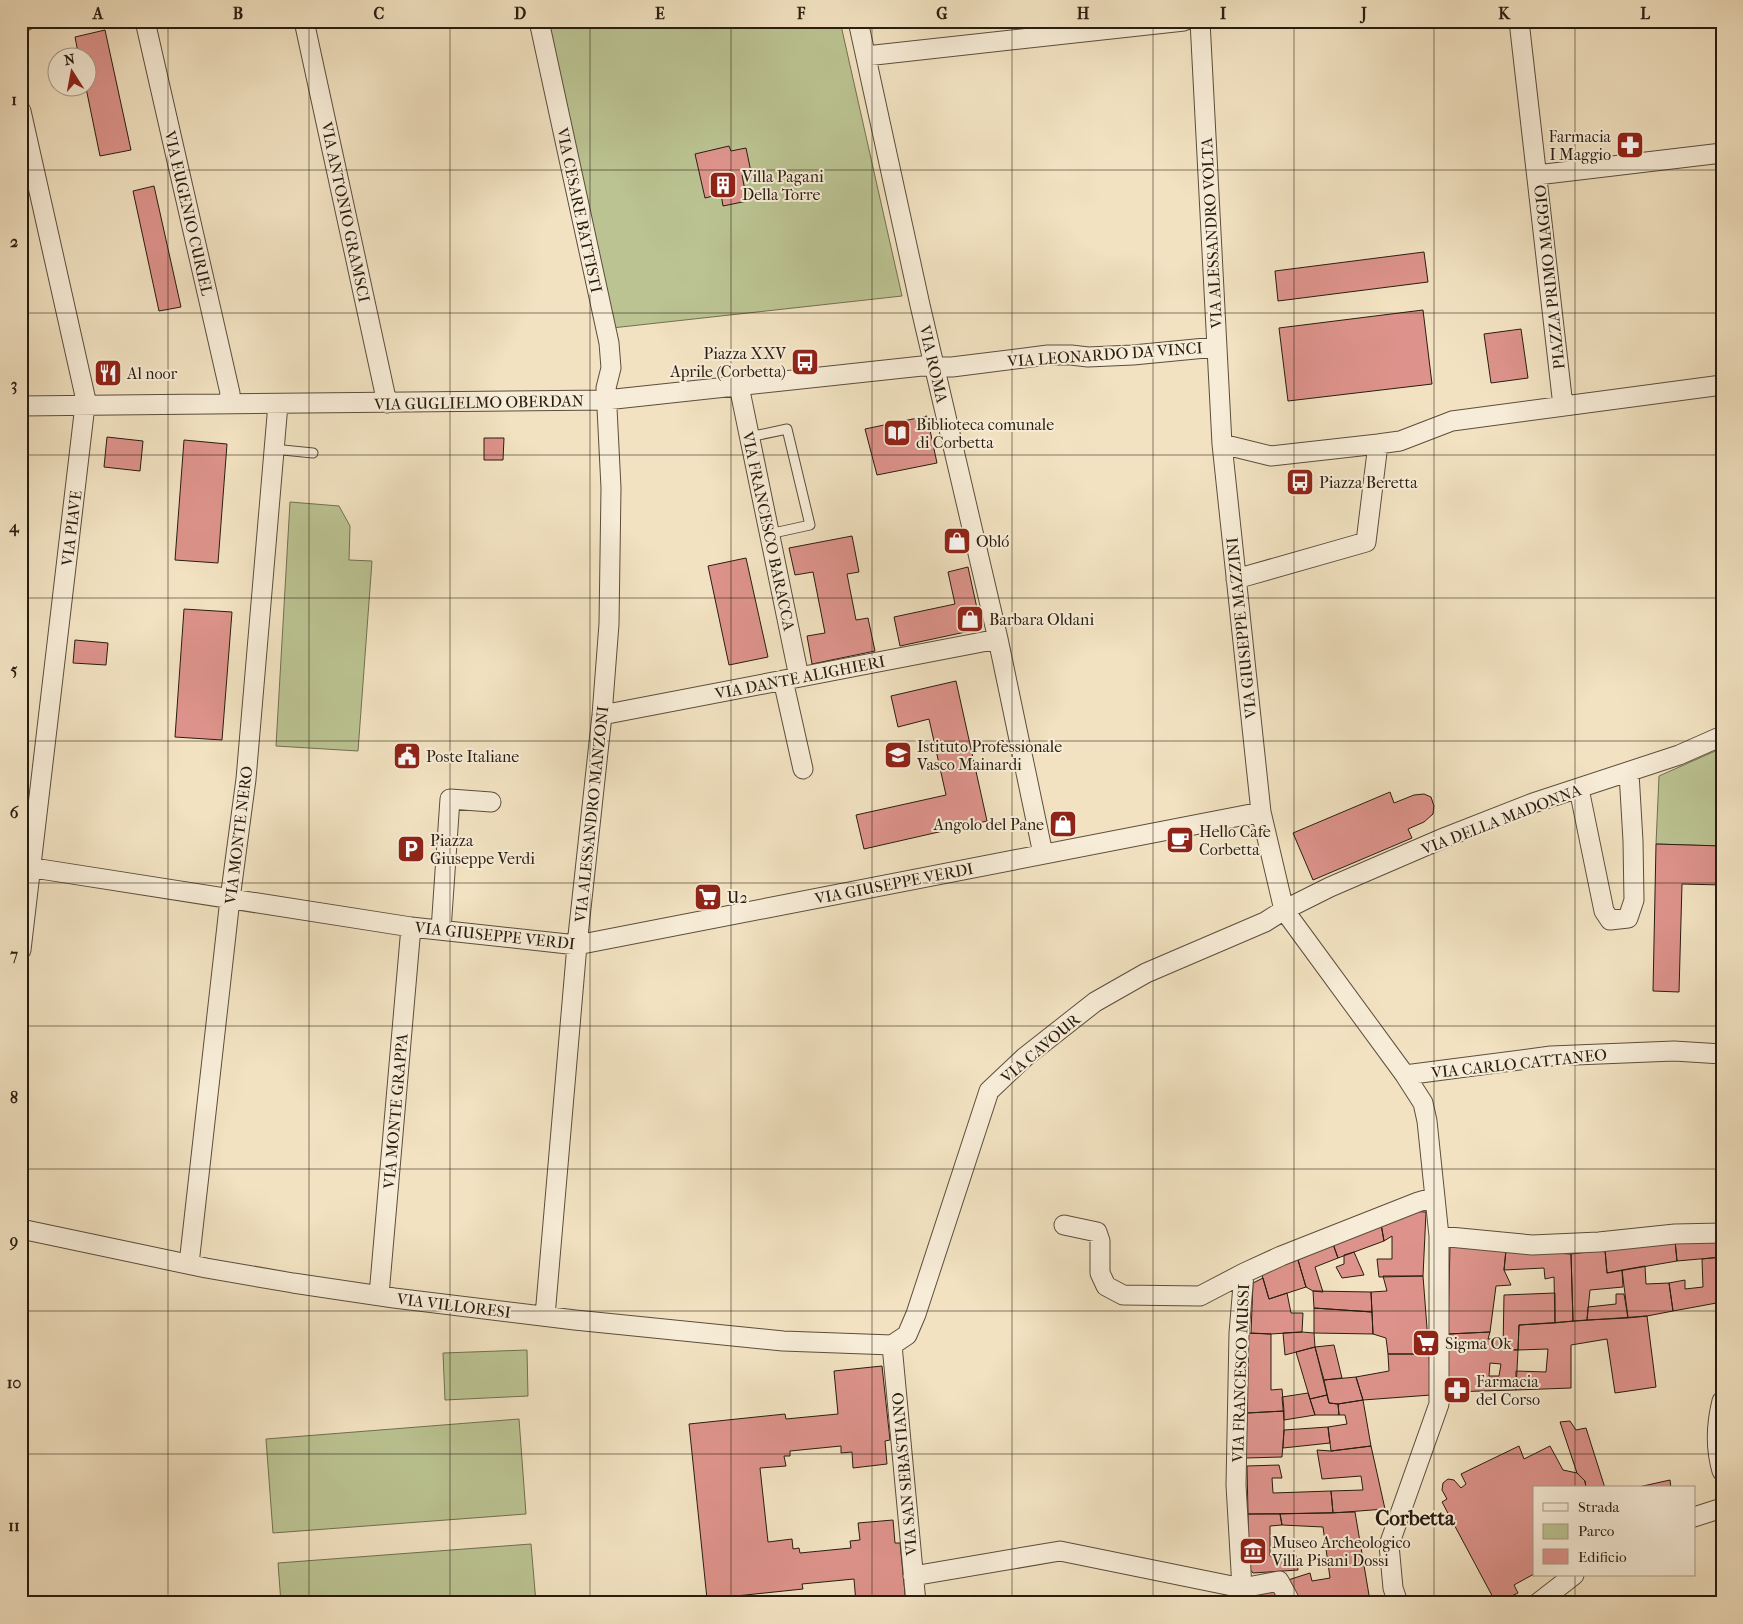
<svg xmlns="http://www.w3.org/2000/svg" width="1743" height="1624" font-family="'IM FELL French Canon',serif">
<rect width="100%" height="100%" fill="#f2e2c1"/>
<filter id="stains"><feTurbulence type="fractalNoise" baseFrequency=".004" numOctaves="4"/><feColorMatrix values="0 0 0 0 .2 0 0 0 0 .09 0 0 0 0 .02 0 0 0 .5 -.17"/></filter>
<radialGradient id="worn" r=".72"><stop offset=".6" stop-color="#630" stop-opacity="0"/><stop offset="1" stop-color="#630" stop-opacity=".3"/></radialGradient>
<!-- green -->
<path fill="#bbc392" stroke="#727051" d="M545,21H840L902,296L612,328Z
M290,502L339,506L350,526L349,560L372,561L358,751L276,746Z
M1722,748V846L1656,844L1659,776Z
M527,1350L528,1396L445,1400L443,1353Z
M519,1419L526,1514L273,1533L266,1439Z
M531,1544L536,1603H281L278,1563Z"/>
<!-- building -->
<path fill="#dd938b" stroke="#291d10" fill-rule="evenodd" d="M105,30L131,150L100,156L86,88H88V58H79L75,37Z
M729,146L731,151L746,148L751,172L742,175L747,201L723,206L721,194L705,198L695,154Z
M154,186L181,307L159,311L133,191Z
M1424,252L1428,282L1278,301L1275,271Z
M1423,310L1432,384L1288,401L1279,328Z
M1521,329L1528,378L1491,383L1484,334Z
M927,416L937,463L877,475L865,429Z
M107,437L143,441L140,471L104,467Z
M484,438H504L503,460H484Z
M184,440L227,444L218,563L175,560Z
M852,536L859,572L847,574L856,620L868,618L875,651L812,664L807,636L825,633L813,572L795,575L789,548Z
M746,558L768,657L729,665L708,566Z
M968,567L980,622L975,630L900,646L894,617L955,604L948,572Z
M184,609L232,612L222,740L175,737Z
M75,640L108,643L106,665L73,663Z
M956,681L987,821L864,849L856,815L946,795L929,719L898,727L891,696Z
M1390,792L1394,803L1414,795L1424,794L1431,797L1434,806L1433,814L1424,822L1408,829L1412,838L1313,880L1293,833Z
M1656,844L1722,846V885L1682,884L1679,992L1653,991Z
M1406,1211L1426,1212L1423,1276L1379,1277L1377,1259H1392V1236L1384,1241L1381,1224Z
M1381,1224L1384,1241L1338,1258L1333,1244Z
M1675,1241H1715L1722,1244V1257L1677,1261Z
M1675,1241L1677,1261L1607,1273L1605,1250Z
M1333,1244L1338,1258L1315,1267L1323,1292L1313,1291L1306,1287L1298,1260Z
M1450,1245L1506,1250L1504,1270L1511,1285L1496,1286L1490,1332L1448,1334Z
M1506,1250L1571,1254L1573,1321L1555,1323L1554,1277L1545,1279L1544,1268L1504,1270Z
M1605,1250L1607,1273L1622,1270L1623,1287L1590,1290L1587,1320L1573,1321L1571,1254Z
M1354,1252L1364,1275L1342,1278L1336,1267L1344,1264V1255Z
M1722,1257V1302L1673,1311L1669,1283L1685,1280V1289L1703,1287L1702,1259Z
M1298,1260L1306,1287L1269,1299L1261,1272Z
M1645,1266L1646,1284L1669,1283L1673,1311L1647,1316L1628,1318L1622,1270Z
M1383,1276H1423L1429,1354H1388L1386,1338L1373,1334L1371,1292L1387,1291Z
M1263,1278L1269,1299L1287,1293L1291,1313H1303L1302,1332L1271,1334L1251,1333L1253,1283Z
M1313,1291L1371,1292L1372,1312L1314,1308Z
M1555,1293V1323L1519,1325L1518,1350L1503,1349L1504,1295Z
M1616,1294H1624L1628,1318L1587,1320L1588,1307L1616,1304Z
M1314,1308L1372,1312L1373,1334L1314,1333Z
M1647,1316L1656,1387L1615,1393L1607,1339L1571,1345V1388L1516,1390V1371L1546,1372L1548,1349L1518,1350L1519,1325Z
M1302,1332L1314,1333L1315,1347L1285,1355L1283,1333Z
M1490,1332L1488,1339L1503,1338V1349L1518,1350L1516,1390L1448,1392V1334ZM1490,1363L1501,1364L1499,1376H1489Z
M1244,1333L1271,1334V1390L1282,1389L1284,1411L1247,1413Z
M1334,1345L1342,1378L1324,1380L1315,1347Z
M1315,1347L1327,1395L1310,1399L1296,1352Z
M1388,1354H1429L1431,1395L1363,1400L1356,1377L1389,1371Z
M882,1366L890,1440L885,1441L887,1464L853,1468L852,1452L841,1453V1446L790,1451V1456H784L786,1466L760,1468L768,1542L792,1539L793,1549L799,1548L800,1553L851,1548L850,1541L860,1540L858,1523L893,1520L895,1543H900L906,1603H856L854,1579L802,1584L803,1589L707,1599L689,1424L785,1414L786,1419L838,1414L834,1371Z
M1356,1377L1363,1400L1338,1404L1329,1403L1324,1380Z
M1308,1393L1315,1415L1284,1420L1282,1397Z
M1327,1395L1329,1403L1338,1404L1339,1415H1315L1310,1399Z
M1363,1400L1371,1446L1331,1451L1328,1427L1347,1424L1345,1415H1339L1338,1404Z
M1284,1411V1430L1282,1457L1246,1458L1247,1413Z
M1570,1421L1576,1430L1586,1428L1605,1488H1586L1585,1481L1577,1473L1560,1422Z
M1328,1427L1330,1443L1283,1448L1284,1430Z
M1371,1446L1385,1509L1333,1513L1331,1491L1363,1490L1361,1476L1322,1479L1317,1450L1331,1451Z
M1519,1446L1524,1459L1550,1446L1563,1470L1577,1473L1585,1481L1586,1488H1534V1574L1514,1585L1518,1593L1496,1603L1442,1502L1447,1499L1442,1490L1443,1483L1448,1479L1454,1480L1461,1488L1466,1484L1461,1474Z
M1279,1465L1282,1478H1272L1273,1493L1331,1491L1333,1513L1248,1514L1247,1466Z
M1670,1480L1671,1488H1634Z
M1355,1512L1370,1601L1363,1603H1302L1288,1580L1310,1573L1312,1581L1330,1578L1323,1527L1282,1525L1280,1514Z
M1248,1514H1280L1282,1525L1270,1526V1556L1296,1555L1298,1570L1253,1573L1248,1567Z
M1276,1589L1288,1603L1202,1602Z"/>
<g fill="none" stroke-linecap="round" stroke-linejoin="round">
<!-- service casing -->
<g stroke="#5b4e3c" stroke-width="11">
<path id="service" d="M749,437L787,429L810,525L769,534
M273,449L313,453"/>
</g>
<!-- minor casing -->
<g stroke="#5b4e3c" stroke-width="21">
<path id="minor" d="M145,21L230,393L228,404
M304,21L387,403
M539,21L609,343L611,368L606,388L611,488L609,624L602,715L577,945L545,1316
M858,21L920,305L998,639L1043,854
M1200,21L1222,444L1261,812L1284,910L1405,1075L1423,1103L1427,1121L1439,1236V1404L1389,1545L1393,1588L1398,1603
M1519,21L1563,406
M21,22L25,21
M866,56L1184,21
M21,111L85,396V405L21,950
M1537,175L1722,153
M739,386L799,677
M21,406L606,400L922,366L952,367L1048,355H1071L1088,357L1133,355L1216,347
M1222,444L1271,456L1378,444L1400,441L1452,421L1722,385
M1236,579L1366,542L1378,444
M783,680L803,769
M602,715L998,639
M1579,789L1604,911L1610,920L1628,918L1634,900L1633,841L1629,773
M21,866L411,927L577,945L1261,812
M441,930L450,799L491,802
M1405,1075L1551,1056L1674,1051L1722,1054
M1064,1225L1097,1232L1100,1241V1273L1106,1286L1123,1295L1200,1296L1244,1273
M21,1229L206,1268L293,1283L394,1298L575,1320L783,1341L892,1345
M1439,1236L1532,1245L1599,1242L1675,1234L1722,1233
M189,1264L230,899L246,779L278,404
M379,1295L411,927
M892,1345L907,1335L916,1314L989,1091L1025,1057L1095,1002L1146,973L1265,922L1284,910L1330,887L1446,837L1533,803L1679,755L1722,736
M892,1345L916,1603
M1722,1401C1716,1425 1715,1447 1722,1471
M1694,1517L1722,1508
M913,1576L1060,1551L1242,1588L1279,1581L1291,1603
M1242,1588L1236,1485L1239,1333L1244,1273L1281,1256L1418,1202L1435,1197
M1538,1603L1574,1575"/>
</g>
<!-- service -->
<use href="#service" stroke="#f7ecd7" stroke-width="9"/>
<!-- minor -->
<use href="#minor" stroke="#f7ecd7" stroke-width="19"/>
</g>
<!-- grid -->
<path fill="none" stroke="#291d10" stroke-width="1" stroke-opacity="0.55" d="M168,21V1603M309,21V1603M450,21V1603M590,21V1603M731,21V1603M872,21V1603M1012,21V1603M1153,21V1603M1294,21V1603M1434,21V1603M1575,21V1488M21,170H1722M21,313H1722M21,455H1722M21,598H1722M21,741H1722M21,883H1722M21,1026H1722M21,1169H1722M21,1311H1722M21,1454H1722M1575,1575V1603"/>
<!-- icons -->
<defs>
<g id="pharmacy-square" transform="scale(1.4375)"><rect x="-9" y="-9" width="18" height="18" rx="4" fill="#8f2418" stroke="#f7ecd7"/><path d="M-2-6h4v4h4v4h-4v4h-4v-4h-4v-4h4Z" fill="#fff"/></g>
<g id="building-square" transform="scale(1.4375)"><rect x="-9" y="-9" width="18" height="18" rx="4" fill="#8f2418" stroke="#f7ecd7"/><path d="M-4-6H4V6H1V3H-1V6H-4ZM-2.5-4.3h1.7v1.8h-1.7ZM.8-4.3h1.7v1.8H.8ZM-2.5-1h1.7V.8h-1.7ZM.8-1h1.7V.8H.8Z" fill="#fff"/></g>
<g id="bus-square" transform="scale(1.4375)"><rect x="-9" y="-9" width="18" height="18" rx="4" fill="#8f2418" stroke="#f7ecd7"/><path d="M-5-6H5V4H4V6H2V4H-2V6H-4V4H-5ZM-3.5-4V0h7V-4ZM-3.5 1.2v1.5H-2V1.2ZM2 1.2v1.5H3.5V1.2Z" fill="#fff"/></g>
<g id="restaurant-square" transform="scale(1.4375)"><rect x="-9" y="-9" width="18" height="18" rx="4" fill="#8f2418" stroke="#f7ecd7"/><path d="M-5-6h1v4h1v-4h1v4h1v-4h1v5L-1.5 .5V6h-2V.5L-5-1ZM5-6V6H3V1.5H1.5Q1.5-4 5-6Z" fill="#fff"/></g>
<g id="library-square" transform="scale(1.4375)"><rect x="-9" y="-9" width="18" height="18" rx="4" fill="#8f2418" stroke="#f7ecd7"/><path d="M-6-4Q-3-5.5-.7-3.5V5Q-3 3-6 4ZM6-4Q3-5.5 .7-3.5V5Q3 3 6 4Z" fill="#fff"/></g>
<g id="shop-square" transform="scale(1.4375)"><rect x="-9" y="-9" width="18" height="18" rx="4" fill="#8f2418" stroke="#f7ecd7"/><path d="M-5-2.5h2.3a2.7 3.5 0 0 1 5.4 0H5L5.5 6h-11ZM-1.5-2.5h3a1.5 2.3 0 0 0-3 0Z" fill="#fff"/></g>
<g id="school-square" transform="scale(1.4375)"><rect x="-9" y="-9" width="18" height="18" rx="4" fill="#8f2418" stroke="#f7ecd7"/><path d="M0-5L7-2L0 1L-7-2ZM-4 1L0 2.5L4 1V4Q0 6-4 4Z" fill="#fff"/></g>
<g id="civic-square" transform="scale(1.4375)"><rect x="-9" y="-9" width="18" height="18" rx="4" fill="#8f2418" stroke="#f7ecd7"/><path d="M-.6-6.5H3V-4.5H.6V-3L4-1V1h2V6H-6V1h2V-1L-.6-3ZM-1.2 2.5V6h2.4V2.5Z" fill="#fff"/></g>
<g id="cafe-square" transform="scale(1.4375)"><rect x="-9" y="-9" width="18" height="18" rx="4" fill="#8f2418" stroke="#f7ecd7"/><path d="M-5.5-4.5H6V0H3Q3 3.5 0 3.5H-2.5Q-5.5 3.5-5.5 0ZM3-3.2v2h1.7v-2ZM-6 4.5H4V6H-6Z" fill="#fff"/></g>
<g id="parking-square" transform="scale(1.4375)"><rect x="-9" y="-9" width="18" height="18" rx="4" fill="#8f2418" stroke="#f7ecd7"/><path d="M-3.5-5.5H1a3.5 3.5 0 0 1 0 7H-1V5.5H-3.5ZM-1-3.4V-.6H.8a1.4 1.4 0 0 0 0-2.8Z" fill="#fff"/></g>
<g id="supermarket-square" transform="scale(1.4375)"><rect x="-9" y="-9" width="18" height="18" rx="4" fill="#8f2418" stroke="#f7ecd7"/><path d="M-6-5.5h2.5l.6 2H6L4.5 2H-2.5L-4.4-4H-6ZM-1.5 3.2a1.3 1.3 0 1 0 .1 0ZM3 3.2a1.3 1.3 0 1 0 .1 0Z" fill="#fff"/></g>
<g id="museum-square" transform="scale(1.4375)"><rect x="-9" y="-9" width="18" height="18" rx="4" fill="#8f2418" stroke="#f7ecd7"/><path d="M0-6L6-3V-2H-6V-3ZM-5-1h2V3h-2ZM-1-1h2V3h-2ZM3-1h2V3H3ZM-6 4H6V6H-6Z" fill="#fff"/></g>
</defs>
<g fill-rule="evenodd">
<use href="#pharmacy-square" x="1630" y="145"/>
<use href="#building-square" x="723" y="185"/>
<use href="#bus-square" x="805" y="362"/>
<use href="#restaurant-square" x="108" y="373"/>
<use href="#library-square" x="897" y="433"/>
<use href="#bus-square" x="1300" y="482"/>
<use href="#shop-square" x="957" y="541"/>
<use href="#shop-square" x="970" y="619"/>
<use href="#school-square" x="898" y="755"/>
<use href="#civic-square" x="407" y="756"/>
<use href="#shop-square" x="1063" y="824"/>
<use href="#cafe-square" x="1180" y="840"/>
<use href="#parking-square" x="411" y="849"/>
<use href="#supermarket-square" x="708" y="897"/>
<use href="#supermarket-square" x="1426" y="1343"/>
<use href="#pharmacy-square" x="1457" y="1390"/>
<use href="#museum-square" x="1253" y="1551"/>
</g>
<g text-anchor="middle" stroke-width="4" stroke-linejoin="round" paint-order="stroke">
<!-- poi labels -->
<g font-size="16" fill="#291d10" stroke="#f7ecd7" text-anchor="start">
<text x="1611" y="142" text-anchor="end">Farmacia<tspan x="1611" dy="18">I Maggio</tspan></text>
<text x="742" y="182">Villa Pagani<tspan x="742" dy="18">Della Torre</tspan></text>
<text x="786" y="359" text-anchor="end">Piazza XXV<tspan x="786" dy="18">Aprile (Corbetta)</tspan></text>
<text x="127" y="379">Al noor</text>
<text x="916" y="430">Biblioteca comunale<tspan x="916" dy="18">di Corbetta</tspan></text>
<text x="1319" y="488">Piazza Beretta</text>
<text x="976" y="547">Obló</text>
<text x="989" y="625">Barbara Oldani</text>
<text x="917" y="752">Istituto Professionale<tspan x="917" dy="18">Vasco Mainardi</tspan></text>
<text x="426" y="762">Poste Italiane</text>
<text x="1044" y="830" text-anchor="end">Angolo del Pane</text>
<text x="1199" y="837">Hello Cafe<tspan x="1199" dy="18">Corbetta</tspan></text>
<text x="430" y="846">Piazza<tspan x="430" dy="18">Giuseppe Verdi</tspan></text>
<text x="727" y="903">U2</text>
<text x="1445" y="1349">Sigma Ok</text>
<text x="1476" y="1387">Farmacia<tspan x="1476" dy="18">del Corso</tspan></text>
<text x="1272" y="1548">Museo Archeologico<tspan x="1272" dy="18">Villa Pisani Dossi</tspan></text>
</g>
<!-- street labels -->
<g font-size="16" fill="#291d10" stroke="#f7ecd7">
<text transform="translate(580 210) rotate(78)" y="6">VIA CESARE BATTISTI</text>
<text transform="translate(346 212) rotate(78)" y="6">VIA ANTONIO GRAMSCI</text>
<text transform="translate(189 213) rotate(77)" y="6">VIA EUGENIO CURIEL</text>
<text transform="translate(1211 233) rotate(-93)" y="6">VIA ALESSANDRO VOLTA</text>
<text transform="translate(1549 277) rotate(-96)" y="6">PIAZZA PRIMO MAGGIO</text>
<text transform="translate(1105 354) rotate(-4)" y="6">VIA LEONARDO DA VINCI</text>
<text transform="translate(934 364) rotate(77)" y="6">VIA ROMA</text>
<text transform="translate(479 402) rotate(-1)" y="6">VIA GUGLIELMO OBERDAN</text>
<text transform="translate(71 528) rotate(-83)" y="6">VIA PIAVE</text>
<text transform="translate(769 531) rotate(78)" y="6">VIA FRANCESCO BARACCA</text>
<text transform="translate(1241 628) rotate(-96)" y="6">VIA GIUSEPPE MAZZINI</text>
<text transform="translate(800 677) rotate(-11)" y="6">VIA DANTE ALIGHIERI</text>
<text transform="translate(591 814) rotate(-84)" y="6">VIA ALESSANDRO MANZONI</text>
<text transform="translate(1501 819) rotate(-21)" y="6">VIA DELLA MADONNA</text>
<text transform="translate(238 835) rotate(-83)" y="6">VIA MONTE NERO</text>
<text transform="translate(894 883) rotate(-11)" y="6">VIA GIUSEPPE VERDI</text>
<text transform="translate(495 935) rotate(6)" y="6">VIA GIUSEPPE VERDI</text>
<text transform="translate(1040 1048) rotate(-40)" y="6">VIA CAVOUR</text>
<text transform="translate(1519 1063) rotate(-6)" y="6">VIA CARLO CATTANEO</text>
<text transform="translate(395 1111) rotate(-85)" y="6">VIA MONTE GRAPPA</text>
<text transform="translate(454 1305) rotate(7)" y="6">VIA VILLORESI</text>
<text transform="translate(1240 1373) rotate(-88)" y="6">VIA FRANCESCO MUSSI</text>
<text transform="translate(904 1474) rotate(-95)" y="6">VIA SAN SEBASTIANO</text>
</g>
<!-- district labels -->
<g font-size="21" font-weight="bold" fill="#291d10" stroke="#f7ecd7">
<text x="1415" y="1525">Corbetta</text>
</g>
</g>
<!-- margin -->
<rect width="1743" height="1624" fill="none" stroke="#f2e2c1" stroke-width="55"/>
<!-- legend -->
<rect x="1533" y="1486" width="162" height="90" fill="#f7ecd7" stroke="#a59987"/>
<rect x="1543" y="1503" width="25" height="8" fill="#f7ecd7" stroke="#a59987"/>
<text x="1578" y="1512" font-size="15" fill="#291d10">Strada</text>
<rect x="1543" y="1524" width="25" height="15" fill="#bbc392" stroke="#a59987"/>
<text x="1578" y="1536" font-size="15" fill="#291d10">Parco</text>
<rect x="1543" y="1549" width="25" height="15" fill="#dd938b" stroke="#a59987"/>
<text x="1578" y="1562" font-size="15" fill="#291d10">Edificio</text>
<!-- north arrow -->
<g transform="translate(72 72) rotate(349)"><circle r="24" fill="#f7ecd7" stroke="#a59987"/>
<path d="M0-4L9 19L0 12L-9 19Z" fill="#8f2418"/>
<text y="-8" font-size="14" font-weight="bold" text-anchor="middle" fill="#291d10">N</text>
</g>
<rect x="28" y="28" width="1688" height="1568" fill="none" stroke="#291d10" stroke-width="2"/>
<g font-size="16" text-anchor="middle" font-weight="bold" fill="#291d10">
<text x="98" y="19">A</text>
<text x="238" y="19">B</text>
<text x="379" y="19">C</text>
<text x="520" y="19">D</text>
<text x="660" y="19">E</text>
<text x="801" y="19">F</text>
<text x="942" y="19">G</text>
<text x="1083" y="19">H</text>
<text x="1223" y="19">I</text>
<text x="1364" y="19">J</text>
<text x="1504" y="19">K</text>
<text x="1645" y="19">L</text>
<text x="14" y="105">1</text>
<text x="14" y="247">2</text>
<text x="14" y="390">3</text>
<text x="14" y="532">4</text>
<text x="14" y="675">5</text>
<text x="14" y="818">6</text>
<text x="14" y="960">7</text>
<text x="14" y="1103">8</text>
<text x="14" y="1246">9</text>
<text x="14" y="1388">10</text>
<text x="14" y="1531">11</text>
</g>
<rect width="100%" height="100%" filter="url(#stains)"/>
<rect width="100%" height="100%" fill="url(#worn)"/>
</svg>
